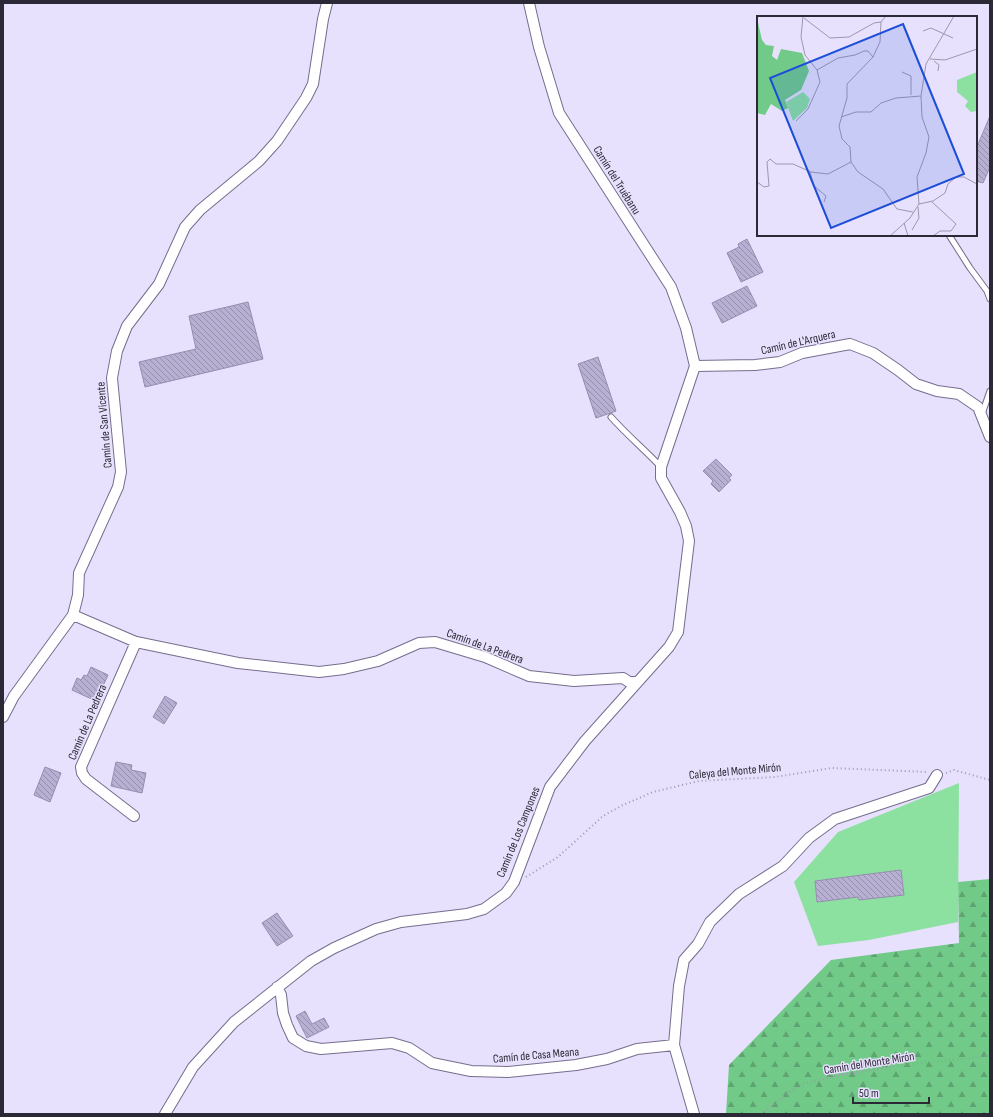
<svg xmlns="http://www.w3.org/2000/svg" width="993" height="1117" font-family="'Sofia Sans Condensed',sans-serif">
<defs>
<pattern id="forest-firs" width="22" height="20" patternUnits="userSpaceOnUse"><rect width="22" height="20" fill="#72ca89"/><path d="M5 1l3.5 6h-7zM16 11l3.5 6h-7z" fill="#5ea471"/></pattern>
<pattern id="building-back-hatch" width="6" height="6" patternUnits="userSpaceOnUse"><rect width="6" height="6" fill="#b8b0d2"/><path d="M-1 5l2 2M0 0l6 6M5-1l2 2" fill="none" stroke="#968fab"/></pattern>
</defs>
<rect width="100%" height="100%" fill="#e8e1fd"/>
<!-- forest -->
<path fill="url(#forest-firs)" d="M990,879V1114H726L729,1065L831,960L959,943L958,882Z"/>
<!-- pitch -->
<path fill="#8ce1a1" d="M959,783L958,922L869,940L818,946L794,882L838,832Z"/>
<!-- building -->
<path fill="url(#building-back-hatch)" stroke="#968daf" d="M990,116V167L983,183L976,181V149Z
M747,239L763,272L741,282L727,253L739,247L738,244Z
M747,286L757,306L722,323L712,303Z
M248,302L263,359L145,387L139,362L196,349L189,316Z
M598,357L616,411L596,418L578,364Z
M716,459L732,475L729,478L731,480L719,492L711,484L713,481L703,471Z
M91,667L108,675L96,701L72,690L77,678L81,680L84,675L87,676Z
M165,696L177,703L164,724L153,717Z
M116,762L132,765L131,770L146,773L142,793L111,786Z
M45,767L61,773L50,802L34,795Z
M901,870L904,895L859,900L858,897L817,902L815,881Z
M277,913L293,936L277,946L262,923Z
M305,1011L312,1024L324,1018L329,1027L307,1038L296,1016Z"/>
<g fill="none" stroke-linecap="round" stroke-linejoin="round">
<!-- service casing -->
<g stroke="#766d8d" stroke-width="7">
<path id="service" d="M949,235L970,268L987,291L990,299
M982,414L990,391
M611,417C627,435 645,450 661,467"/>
</g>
<!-- minor casing -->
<g stroke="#766d8d" stroke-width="12">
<path id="minor" d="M529,3L539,47L559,113L671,287L686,328L695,366
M695,366L755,365L780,362L802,353L850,344L873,353L898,370L916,384L937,391L959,394L978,407L990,437
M73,615L136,642L238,663L319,672L344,669L378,661L419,643L435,642L485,657L529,676L574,681L623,678L629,682H637
M3,717L14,696L73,615L78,595L79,573L118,487L121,472L112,378L117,351L127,326L159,284L185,227L200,210L259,161L277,141L306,98L313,84L323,19L327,3
M134,816L86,779L82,773L81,767L136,642
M277,987L281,995L283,1013L287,1025L293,1038L306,1046L321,1049L392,1043L409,1048L432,1063L471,1071L508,1072L576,1065L607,1059L637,1049L674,1045
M165,1114L193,1067L234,1022L311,961L334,948L376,929L401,922L467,914L484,909L506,893L514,882L550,787L585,741L669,647L678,632L689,541L686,526L680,512L661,478V467L695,366
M694,1114L674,1045L679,986L684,960L698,944L710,922L739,894L783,866L809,838L835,819L929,788L937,775"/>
</g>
<!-- path -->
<path stroke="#9e99af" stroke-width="2" stroke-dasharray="1 3" stroke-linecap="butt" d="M946,773L954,770L990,780
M526,877L558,857L603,816L623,805L653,792L699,781L775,777L832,768L928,772
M761,1114L799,1085L840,1075L909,1064L974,1058L990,1055"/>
<!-- service -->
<use href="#service" stroke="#fff" stroke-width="5"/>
<!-- minor -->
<use href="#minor" stroke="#fff" stroke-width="10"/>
</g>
<g text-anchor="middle" stroke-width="3" stroke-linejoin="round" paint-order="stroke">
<!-- street labels -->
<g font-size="12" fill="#2c2936" stroke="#e8e1fd">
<text transform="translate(617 180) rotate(58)" y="4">Camín del Truébanu</text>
<text transform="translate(798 342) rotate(-13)" y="4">Camín de L'Arquera</text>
<text transform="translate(104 425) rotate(-95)" y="4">Camín de San Vicente</text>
<text transform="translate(485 646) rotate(20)" y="4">Camín de La Pedrera</text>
<text transform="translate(87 722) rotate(-67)" y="4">Camín de La Pedrera</text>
<text transform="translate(735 771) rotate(-5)" y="4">Caleya del Monte Mirón</text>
<text transform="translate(518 832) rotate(-68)" y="4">Camín de Los Campones</text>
<text transform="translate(536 1055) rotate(-5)" y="4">Camín de Casa Meana</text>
<text transform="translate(869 1063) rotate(-9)" y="4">Camín del Monte Mirón</text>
</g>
</g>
<!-- overview -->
<g transform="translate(757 16)">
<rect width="220" height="220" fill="#e8e1fd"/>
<path d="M220,56V95L214,96L208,90L211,85L200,76V64Z" fill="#8ce1a1"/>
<path d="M0,2L5,24L9,29L17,30L15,40L20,44L24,33L45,37L52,55L44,74L28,84L31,92L25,95L14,88L8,99L0,97Z" fill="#72ca89"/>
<path d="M46,76L53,83L50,92L36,105L29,86Z" fill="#8ce1a1"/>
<path fill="none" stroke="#9d97ad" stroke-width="1" d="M47,2L73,22L92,21L117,7L124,6M166,15L174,12L196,22M173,43L188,44L220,33M177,45L182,49L181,55M60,54L81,42L98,39L107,35H111L116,41M145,56L154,60V79M84,101L99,96H114L124,87L139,82L164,80M39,105L51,93L63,66L60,54L48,39L44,21L46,0M94,146L93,131L85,123L82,110L90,82V68L116,41L123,26L124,6L129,0M94,146L101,156L126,173L140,193L156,196M53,156L57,170L69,180L67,186M0,166L7,171L12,170L10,146L13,143L19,148H36L54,156L71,158L94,146M175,186L199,208L194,215H183L176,220M162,188L176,185L188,177L191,168L199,161H207L220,168M147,207L151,220M155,214L162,202L161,191M133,220L153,202L162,188L160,161L169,137L172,121L165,101L164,80L169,48L197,0"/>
<path fill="#1d4ed8" fill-opacity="0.15" stroke="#1d4ed8" stroke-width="2" d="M146,8L207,158L74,212L13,62Z"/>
<rect width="220" height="220" fill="none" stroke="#2c2936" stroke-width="2"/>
</g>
<!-- border -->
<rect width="993" height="1117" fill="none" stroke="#2c2936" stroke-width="8"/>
<!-- scale -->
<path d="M853 1097v6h76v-6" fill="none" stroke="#2c2936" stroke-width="2"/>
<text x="859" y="1097" font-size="12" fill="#2c2936" stroke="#e8e1fd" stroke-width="3" paint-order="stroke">50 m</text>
</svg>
